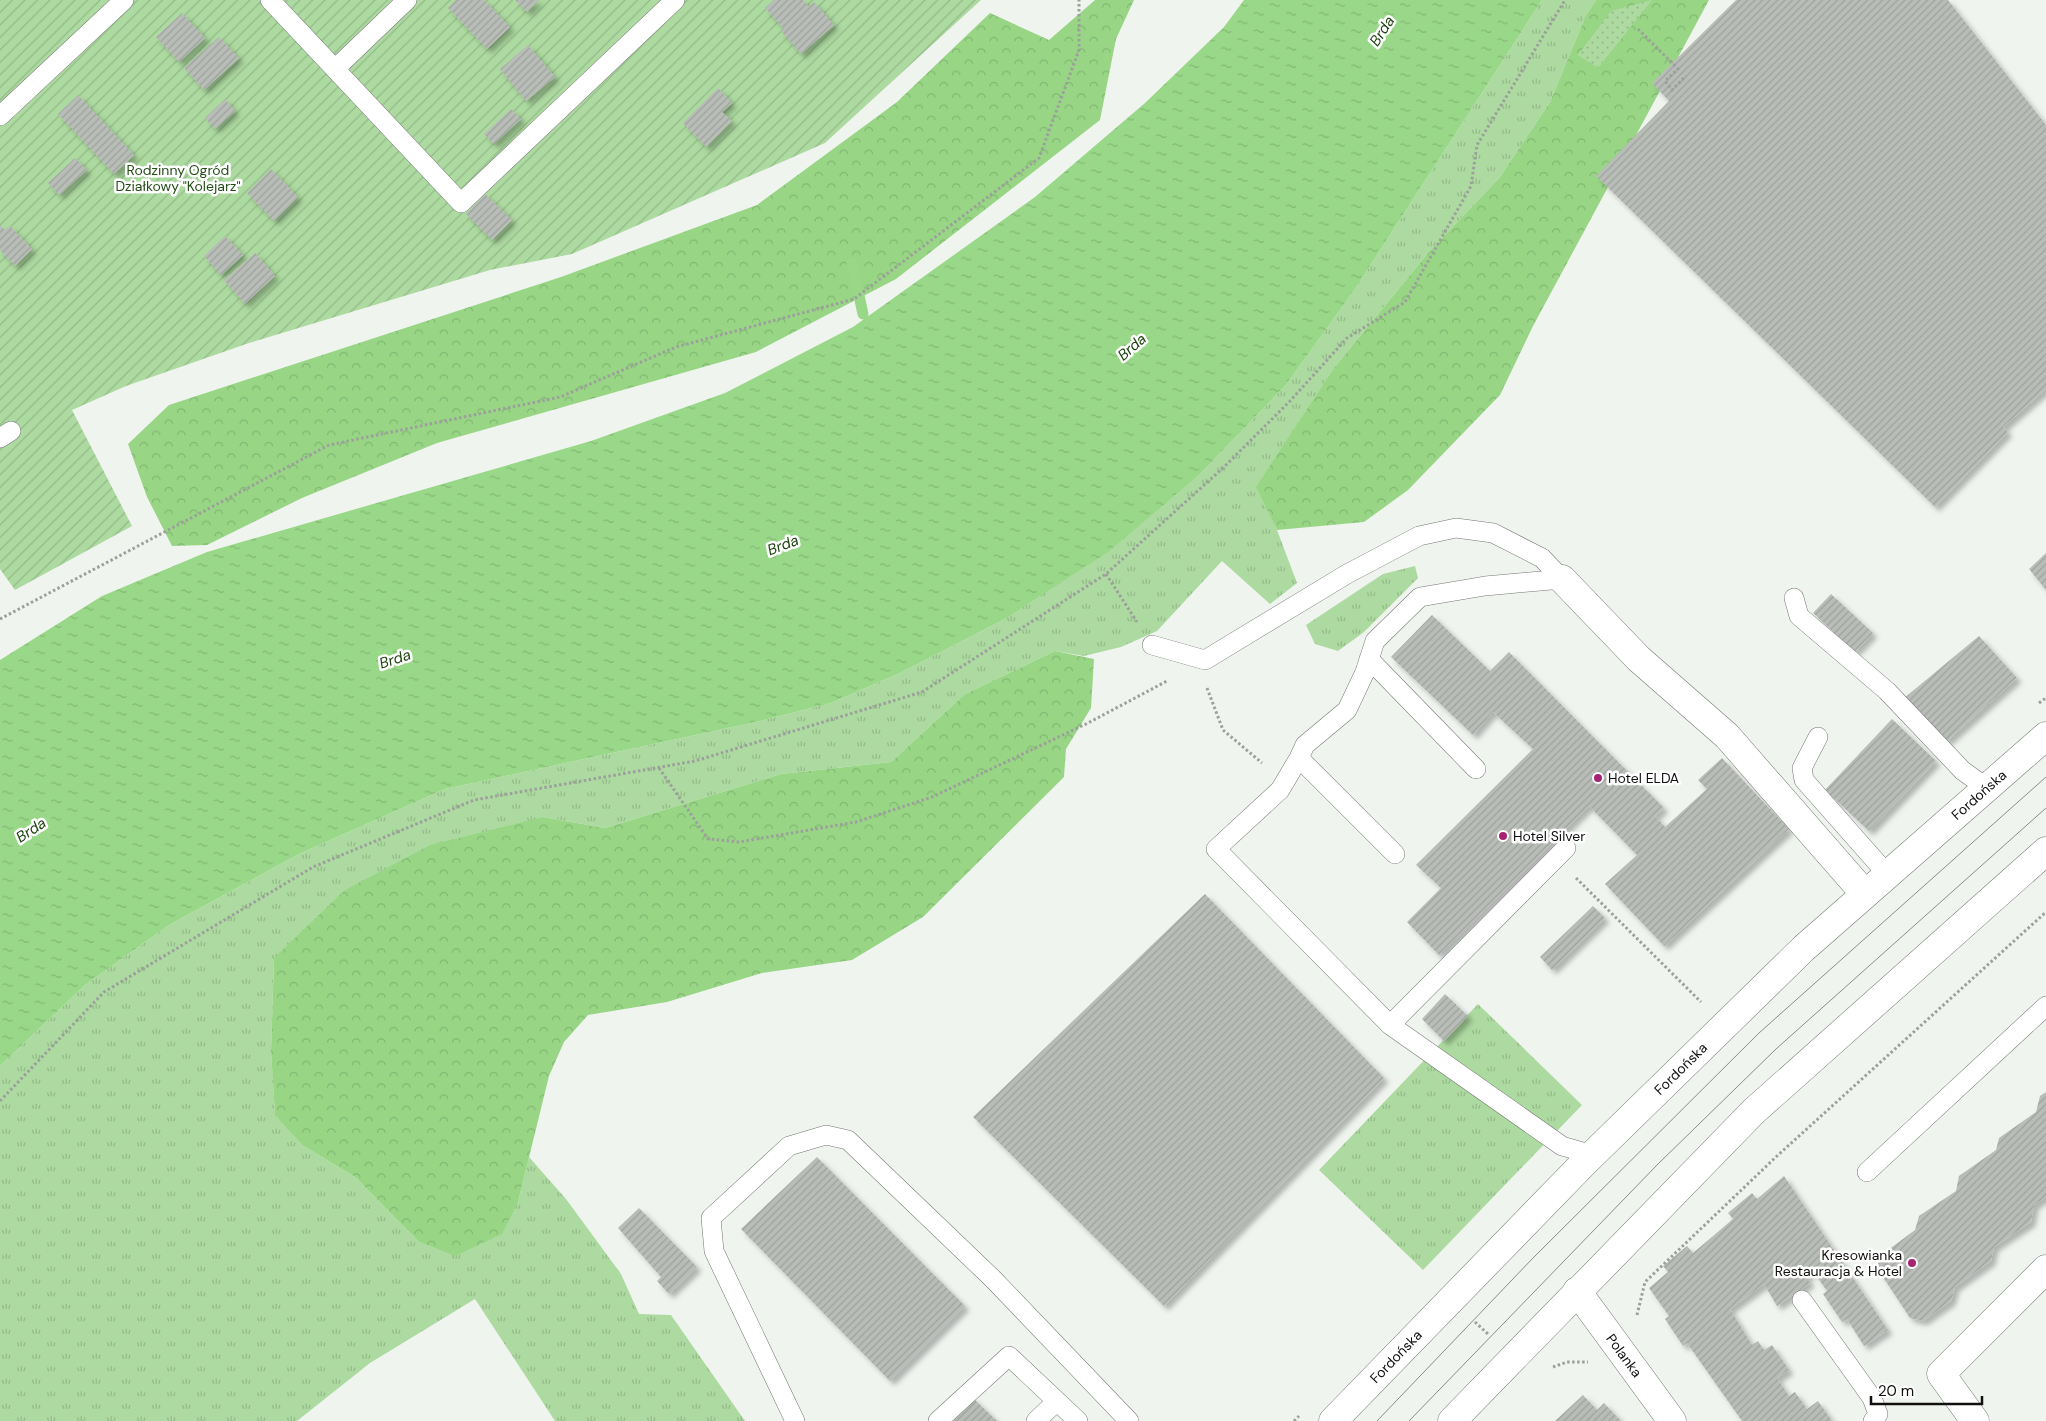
<svg xmlns="http://www.w3.org/2000/svg" width="2046" height="1421" font-family="'DM Sans',sans-serif">
<defs>
<pattern id="grass-tufts" width="24" height="20" patternUnits="userSpaceOnUse" patternTransform="scale(1.25)"><rect width="24" height="20" fill="#addaa0"/><path d="M3 7l-1-3M5 7V3M7 7l1-3M15 17l-1-3M17 17v-4M19 17l1-3" fill="none" stroke="#94ba89"/></pattern>
<pattern id="forest-crowns" width="20" height="18" patternUnits="userSpaceOnUse" patternTransform="scale(1.25)"><rect width="20" height="18" fill="#98d686"/><path d="M2 6a3 3 0 1 1 6 0M12 15a3 3 0 1 1 6 0" fill="none" stroke="#82b772"/></pattern>
<pattern id="park-dots" width="8" height="8" patternUnits="userSpaceOnUse" patternTransform="scale(1.25)"><rect width="8" height="8" fill="#addaa0"/><path d="M2 2h.1M6 6h.1" fill="none" stroke="#94ba89" stroke-width="1.8" stroke-linecap="round"/></pattern>
<pattern id="garden-furrows" width="10" height="10" patternUnits="userSpaceOnUse" patternTransform="scale(1.25)"><rect width="10" height="10" fill="#addaa0"/><path d="M-1 1l2-2M0 10L10 0M9 11l2-2" fill="none" stroke="#94ba89"/></pattern>
<pattern id="water-ripples" width="26" height="14" patternUnits="userSpaceOnUse" patternTransform="scale(1.25)"><rect width="26" height="14" fill="#99d888"/><path d="M2 4q2-2 4 0t4 0M15 11q2-2 4 0t4 0" fill="none" stroke="#83b874"/></pattern>
<pattern id="building-hatch" width="6" height="6" patternUnits="userSpaceOnUse" patternTransform="scale(1.25)"><rect width="6" height="6" fill="#b9bdb8"/><path d="M-1 1l2-2M0 6l6-6M5 7l2-2" fill="none" stroke="#9ea19d"/></pattern>
<filter id="shadow"><feDropShadow dx="4.5" dy="4.5" stdDeviation="2.5" flood-color="#0004"/></filter>
</defs>
<rect width="100%" height="100%" fill="#f0f4ef"/>
<!-- grass -->
<path fill="url(#grass-tufts)" d="M1542,0H1596L1586,15L1550,102L1500,177L1428,253L1333,369L1257,487L1277,530L1297,583L1270,604L1222,561L1157,631L1121,647L1084,656L1055,651L965,694L891,762L781,774L605,828L543,817L274,958L271,1051L275,1114L302,1145L355,1177L418,1241L518,1202L529,1157L566,1199L621,1274L639,1314L671,1315L745,1421H555L475,1299L370,1363L297,1421H0V1066L85,985L169,925L299,854L445,789L756,722L831,703L900,673L1003,620L1200,474L1286,385L1355,289Z
M1415,566L1418,578L1364,632L1338,651L1315,644L1306,625L1383,574Z
M1478,1004L1582,1105L1423,1270L1319,1170Z"/>
<!-- forest -->
<path fill="url(#forest-crowns)" d="M1095,0H1134L1116,39L1100,120L896,279L756,352L437,443L302,498L207,545L172,546L147,497L128,444L169,405L561,277L757,205L897,102L990,13L1049,40Z
M1596,0H1709L1533,326L1500,395L1408,490L1364,522L1277,530L1256,487L1333,369L1428,253L1500,177L1550,102L1586,15Z
M1055,651L1094,659L1091,708L1066,749L1064,777L923,917L852,960L762,973L667,1002L588,1015L564,1042L549,1076L518,1202L502,1234L455,1256L418,1241L355,1177L302,1145L275,1115L271,1051L274,958L345,890L430,845L543,817L605,828L781,774L891,762L965,694Z"/>
<!-- park -->
<path fill="url(#park-dots)" d="M1652,0L1598,68L1578,55L1611,11Z"/>
<!-- garden -->
<path fill="url(#garden-furrows)" d="M0,0H981L825,143L572,254L490,270L249,343L126,386L72,410L132,526L15,590L0,569Z"/>
<!-- water -->
<path fill="url(#water-ripples)" d="M1244,0H1542L1355,289L1286,385L1200,474L1108,552L1003,620L900,673L831,703L756,722L445,789L299,854L169,925L85,985L0,1066V660L102,596L207,552L591,441L725,393L853,327L1035,197L1145,103L1224,27Z"/>
<g fill="none" stroke-linecap="round" stroke-linejoin="round">
<!-- stream -->
<path stroke="#99d888" stroke-width="11" d="M852,263L863,314"/>
</g>
<!-- building -->
<path fill="url(#building-hatch)" filter="url(#shadow)" d="M456,0H484L510,27L487,49L448,8Z
M515,0H539L527,12Z
M774,0H803L809,7L814,2L834,25L801,54L781,31L784,29L765,8Z
M1736,0H1948L2046,125V389L2003,427L2008,432L1935,507L1596,176L1669,101L1652,83Z
M182,13L205,38L179,62L156,37Z
M219,37L239,58L204,90L184,68Z
M528,45L555,77L526,101L500,69Z
M718,88L732,103L722,112L732,121L706,147L683,123Z
M78,95L134,155L114,174L58,114Z
M225,99L235,111L215,129L205,118Z
M511,109L521,119L494,144L484,134Z
M75,158L87,170L59,195L48,183Z
M271,169L298,197L274,221L247,193Z
M485,194L512,220L492,240L466,214Z
M0,225L5,230L10,226L32,249L15,266L0,250Z
M225,236L243,255L221,275L204,256Z
M255,253L275,276L245,304L224,280Z
M2046,553V590L2029,569Z
M1831,594L1873,633L1855,652L1813,613Z
M1432,615L1490,671L1509,652L1664,808L1655,816L1665,827L1707,789L1698,780L1722,758L1789,829L1664,946L1605,884L1637,855L1589,806L1439,955L1407,922L1441,888L1416,865L1533,749L1493,712L1473,735L1391,657Z
M1979,636L2017,678L1946,742L1903,699Z
M1892,719L1936,761L1869,831L1825,790Z
M1205,894L1384,1078L1164,1306L973,1117Z
M1593,906L1605,918L1552,970L1540,957Z
M1445,994L1468,1016L1444,1041L1422,1019Z
M2046,1092V1197L2034,1205L2031,1222L1994,1247L1991,1261L1955,1287L1951,1301L1923,1321L1910,1318L1877,1268L1880,1256L1915,1230L1919,1216L1956,1191L1959,1176L1996,1150L1999,1138L2036,1112L2040,1096Z
M817,1157L965,1306L890,1381L741,1229Z
M1784,1176L1888,1330L1864,1346L1847,1319L1842,1322L1823,1294L1827,1291L1813,1271L1806,1276L1810,1283L1777,1306L1764,1284L1730,1309L1752,1345L1758,1341L1764,1350L1772,1345L1789,1370L1777,1378L1789,1396L1795,1392L1807,1409L1818,1401L1832,1421H1742L1687,1343L1683,1346L1665,1319L1669,1316L1649,1288L1668,1272L1663,1266L1687,1246L1693,1253L1733,1219L1728,1213L1752,1193L1757,1199Z
M639,1208L697,1267L669,1294L657,1281L661,1277L618,1228Z
M1583,1395L1597,1410L1604,1403L1621,1421H1555Z
M972,1397L997,1421H950Z"/>
<g fill="none" stroke-linecap="round" stroke-linejoin="round">
<!-- service casing -->
<g stroke="#747773" stroke-width="20">
<path id="service" d="M270,0L461,203L675,0
M335,69L407,0
M0,116L124,0
M0,438L11,431
M1794,598L1799,616L1887,691L1963,771L1987,788
M1152,645L1205,660L1347,574L1419,536L1456,528L1493,533L1542,558L1562,579
M1369,659L1476,769
M1818,737L1802,768L1804,780L1887,874
M1299,758L1280,790L1216,849L1390,1025L1562,1146L1593,1155
M1395,854L1299,758L1305,745L1347,710L1365,672L1375,641L1420,597L1485,586L1562,579
M1390,1025L1566,848
M1867,1172L2046,1006
M1802,1300L1872,1398L1878,1414L1873,1421
M795,1421L714,1251L711,1218L789,1146L826,1135L848,1140L993,1279L1129,1421
M938,1421L1009,1356L1078,1421
M1036,1421L1057,1401"/>
</g>
<!-- minor casing -->
<g stroke="#747773" stroke-width="29">
<g id="minor">
<path d="M1562,579L1639,659L1727,736L1865,894"/>
<path id="s1" d="M1577,1291L1672,1421"/>
<path d="M1975,1421L1941,1374L2046,1269"/>
</g>
</g>
<!-- secondary casing -->
<g stroke="#747773" stroke-width="29">
<g id="secondary">
<path id="s2" d="M1333,1421L1583,1164L1804,948L2046,736"/>
<path d="M1452,1421L1754,1111L2046,851"/>
</g>
</g>
<!-- path -->
<path stroke="#9c9f9b" stroke-width="3" stroke-dasharray="2.5 2.5" stroke-linecap="butt" d="M1638,29L1678,69L1665,81L1672,90L1686,76
M1106,574L1137,622
M0,619L329,445L560,397L676,347L854,299L1039,158L1079,50V0
M1207,688L1223,730L1262,763
M2039,703L2046,698
M659,768L708,839L739,842L856,822L932,797L1088,723L1167,681
M1576,878L1701,1002
M0,1101L104,992L313,867L474,800L695,761L922,692L1106,574L1224,467L1290,401L1347,338L1405,302L1471,186L1477,145L1565,0
M1637,1315L1645,1282L1777,1156L2046,912
M1475,1322L1489,1335
M1553,1367L1567,1362H1588
M1294,1421L1299,1416"/>
<!-- service -->
<use href="#service" stroke="#fff" stroke-width="19"/>
<!-- minor -->
<use href="#minor" stroke="#fff" stroke-width="28"/>
<!-- secondary -->
<use href="#secondary" stroke="#fff" stroke-width="28"/>
<!-- tram -->
<path stroke="#8a8d89" stroke-width="1" d="M1377,1421L1533,1258L1759,1033L2046,777
M1409,1421L1658,1164L1776,1049L2046,808"/>
</g>
<!-- markers -->
<g fill="#a52372" stroke="#fff" stroke-width="2">
<circle cx="1598" cy="778" r="5"/>
<circle cx="1503" cy="836" r="5"/>
<circle cx="1912" cy="1263" r="5"/>
</g>
<g text-anchor="middle" stroke-width="5" stroke-linejoin="round" paint-order="stroke">
<!-- park labels -->
<g font-size="14" fill="#254d18" stroke="#fff">
<text x="178" y="175">Rodzinny Ogród<tspan x="178" dy="16">Działkowy "Kolejarz"</tspan></text>
</g>
<!-- poi labels -->
<g font-size="14" fill="#10110f" stroke="#fff" text-anchor="start">
<text x="1608" y="783">Hotel ELDA</text>
<text x="1513" y="841">Hotel Silver</text>
<text x="1902" y="1260" text-anchor="end">Kresowianka<tspan x="1902" dy="16">Restauracja &amp; Hotel</tspan></text>
</g>
<!-- street labels -->
<g font-size="14" fill="#10110f" stroke="#fff">
<text dy="5" stroke="none"><textPath href="#s2" startOffset="900">Fordońska</textPath></text>
<text dy="5" stroke="none"><textPath href="#s2" startOffset="495">Fordońska</textPath></text>
<text dy="5" stroke="none"><textPath href="#s1" startOffset="80">Polanka</textPath></text>
<text dy="5" stroke="none"><textPath href="#s2" startOffset="90">Fordońska</textPath></text>
</g>
<!-- water labels -->
<g font-size="15" font-style="italic" fill="#1c440e" stroke="#fff">
<text transform="translate(1382 31) rotate(-57)" y="5">Brda</text>
<text transform="translate(1132 347) rotate(-41)" y="5">Brda</text>
<text transform="translate(783 545) rotate(-21)" y="5">Brda</text>
<text transform="translate(395 659) rotate(-18)" y="5">Brda</text>
<text transform="translate(31 830) rotate(-33)" y="5">Brda</text>
</g>
</g>
<!-- scale -->
<path d="M1871 1396v8h111v-8" fill="none" stroke="#10110f" stroke-width="2.5"/>
<text x="1878" y="1396" font-size="15" fill="#10110f" stroke="#ffffff" stroke-width="4" paint-order="stroke">20 m</text>
</svg>
